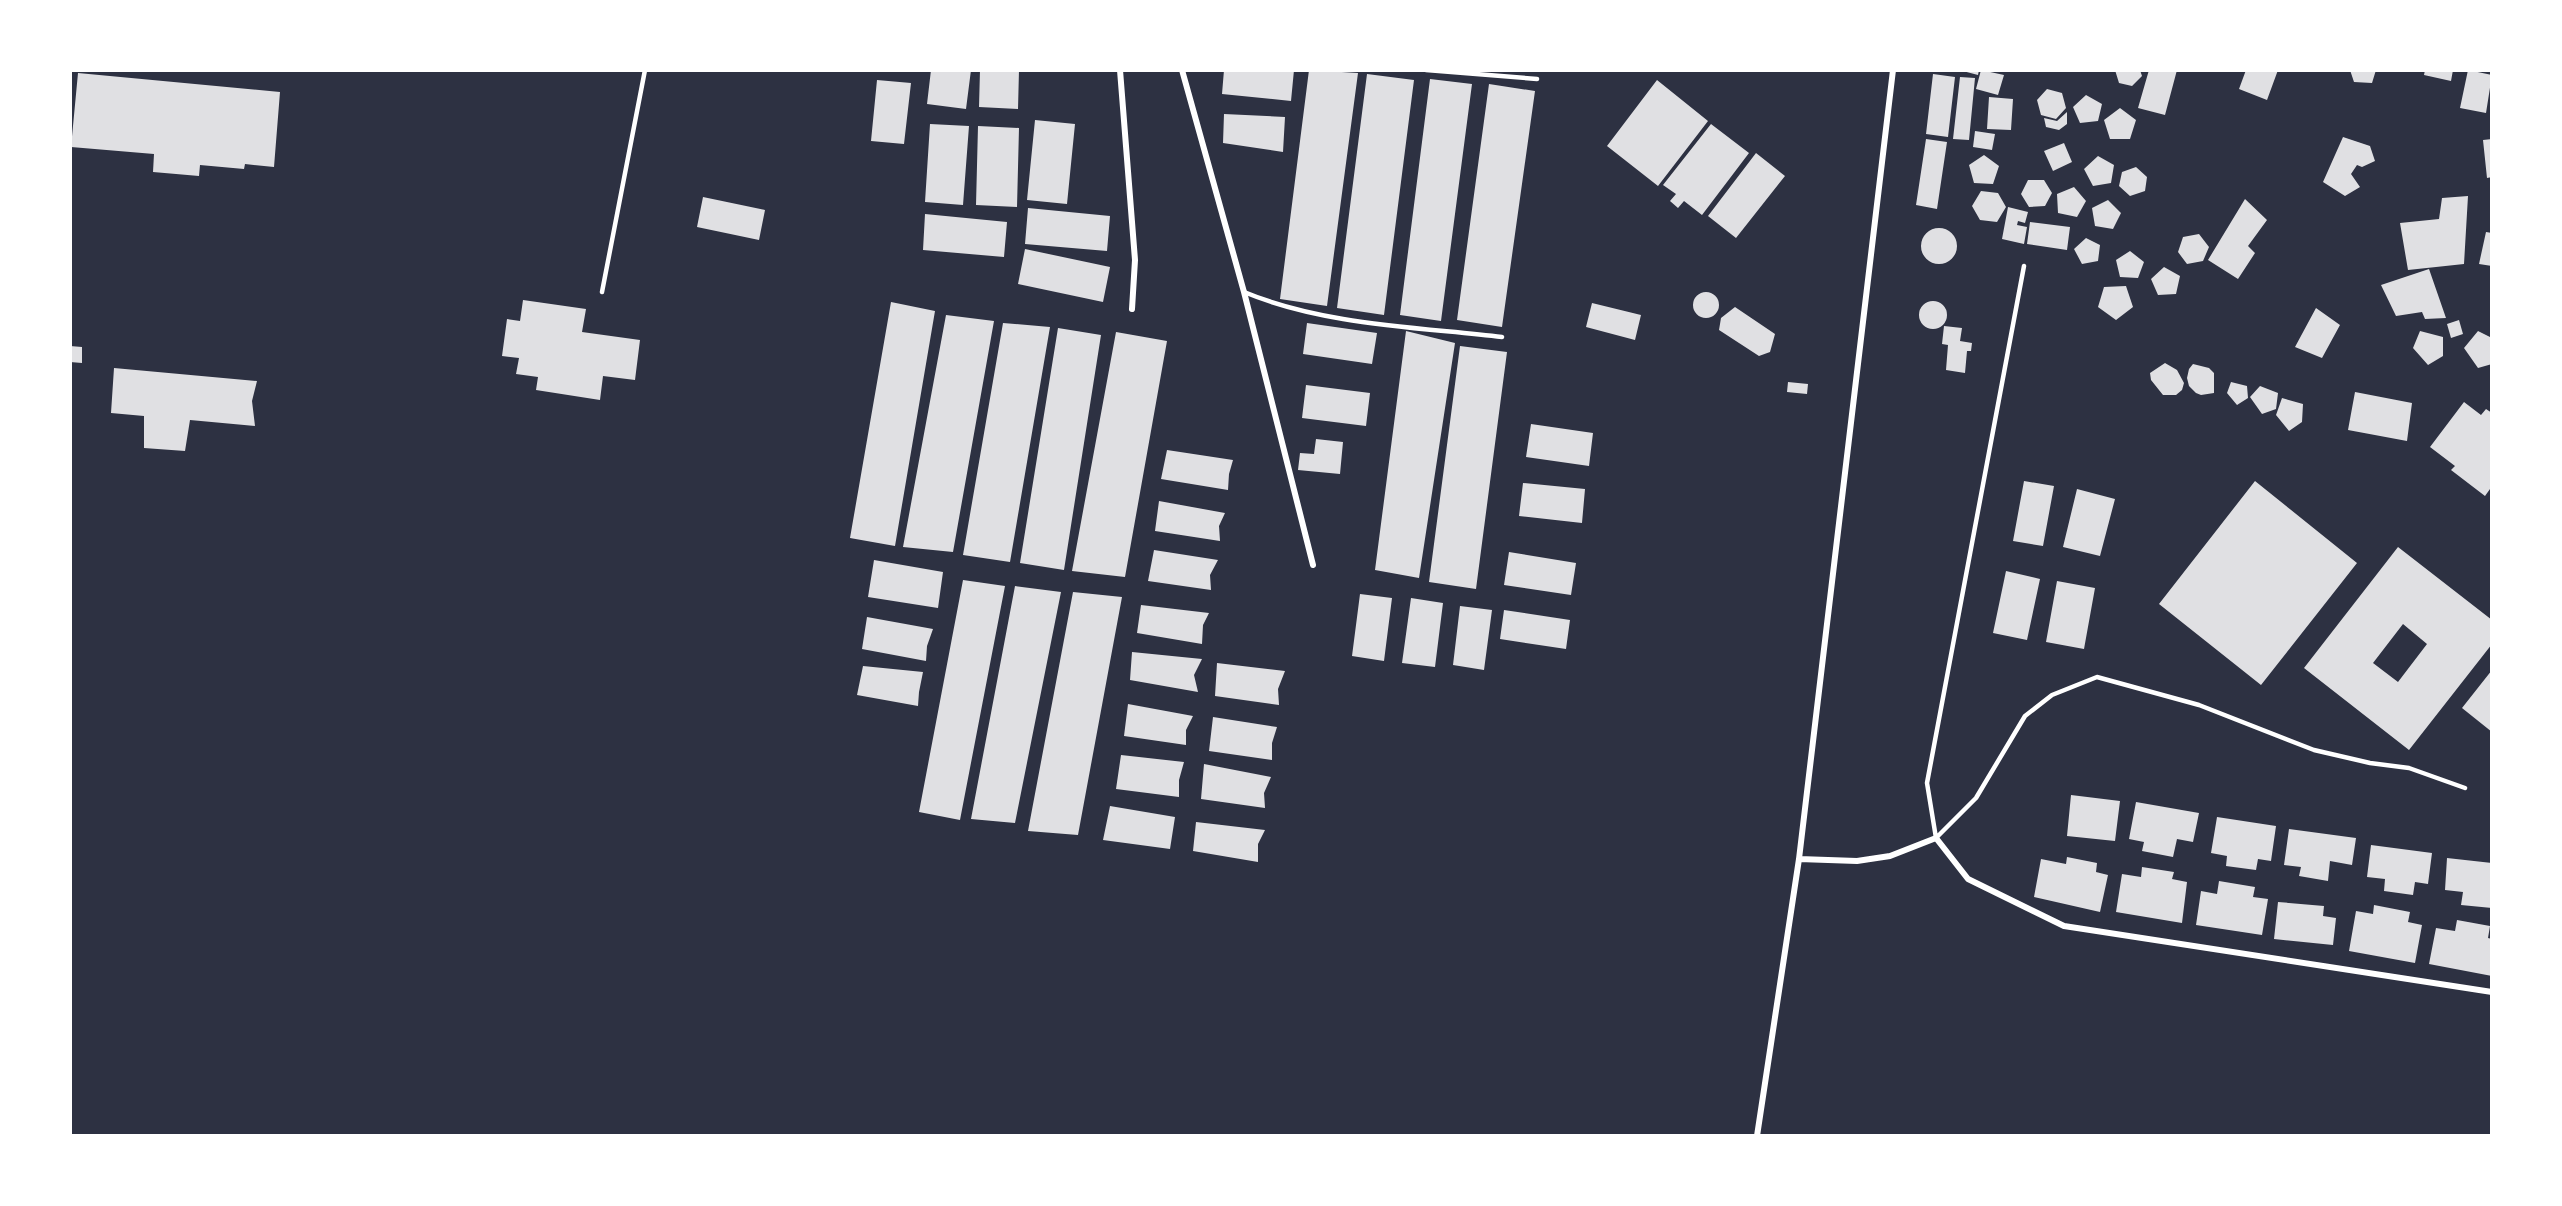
<svg xmlns="http://www.w3.org/2000/svg" width="2562" height="1206" font-family="Montserrat,sans-serif">
<rect width="100%" height="100%" fill="#2d3142"/>
<!-- building -->
<path fill="#e0e0e3" fill-rule="evenodd" d="M931,70H971L966,109L927,104Z
M980,70H1019L1018,109L979,107Z
M1224,70H1294L1291,101L1222,94Z
M1309,70L1358,73L1327,306L1280,299Z
M1959,70H1979L1978,75Z
M1981,70L2004,75L1998,95L1976,89Z
M2115,70H2140L2142,76L2132,86L2119,83Z
M2149,70H2177L2165,115L2138,108Z
M2246,70H2278L2267,100L2239,89Z
M2350,70H2376L2372,83L2354,82Z
M2425,70H2453L2451,81L2424,75Z
M2468,70L2492,75L2486,113L2460,108Z
M78,73L280,92L274,167L245,164L244,169L200,165L199,176L153,172L154,154L71,147Z
M1367,74L1414,80L1384,315L1337,308Z
M1933,74L1955,77L1948,137L1926,134Z
M1960,77L1975,78L1969,140L1953,139Z
M1430,79L1472,84L1441,321L1400,315Z
M877,80L911,83L904,144L871,141Z
M1657,80L1708,121L1658,186L1607,146Z
M1489,84L1535,91L1502,327L1457,320Z
M2047,89L2062,93L2066,108L2056,119L2041,115L2037,100Z
M2086,95L2102,104L2098,121L2080,123L2073,107Z
M1989,97L2013,99L2011,130L1987,129Z
M2120,108L2136,120L2130,139H2110L2104,120Z
M2067,112V124L2059,130L2046,127L2044,118L2057,121Z
M1224,114L1285,117L1283,152L1223,143Z
M1035,120L1075,124L1067,204L1027,200Z
M930,124L969,126L963,205L925,202Z
M1711,124L1749,153L1702,215L1684,201L1678,208L1670,201L1676,194L1663,185Z
M978,126L1019,128L1017,207L976,205Z
M1975,131L1995,134L1992,150L1973,147Z
M2343,137L2370,146L2375,161L2362,167L2357,165L2351,174L2360,187L2345,196L2323,182Z
M1926,139L1947,142L1937,209L1916,205Z
M2492,139V177L2487,178L2483,140Z
M2064,143L2072,162L2053,171L2044,151Z
M1756,153L1785,176L1736,238L1708,216Z
M1984,155L1999,166L1993,184L1974,183L1969,165Z
M2098,156L2114,165L2111,183L2093,186L2084,169Z
M2136,167L2147,177L2145,191L2130,196L2119,186L2122,172Z
M2028,180H2044L2052,193L2045,206L2029,207L2021,194Z
M2074,187L2086,201L2077,217L2058,213L2057,194Z
M1981,191L1998,193L2006,207L1997,222L1980,220L1972,206Z
M2468,196L2464,264L2408,270L2400,223L2439,219L2442,198Z
M703,197L765,210L759,240L697,227Z
M2245,199L2267,220L2248,246L2255,253L2238,279L2208,260Z
M2108,200L2121,213L2113,229L2095,226L2092,208Z
M2008,207L2028,212L2025,223L2018,221L2017,225L2027,227L2024,244L2002,239Z
M1028,208L1110,216L1107,251L1025,244Z
M925,214L1007,222L1004,257L923,250Z
M2030,222L2070,227L2067,250L2027,244Z
M1921 246a18 18 0 1 1 36 0a18 18 0 1 1-36 0Z
M2486,232L2492,233V266L2479,264Z
M2199,234L2209,247L2203,261L2187,264L2178,252L2183,237Z
M2086,238L2100,245L2098,261L2082,264L2074,249Z
M1025,249L1110,267L1103,302L1018,284Z
M2130,251L2144,262L2138,278L2120,277L2116,260Z
M2164,267L2180,276L2176,294L2158,295L2151,279Z
M2429,269L2446,318L2425,319L2422,312L2396,316L2381,285Z
M2126,286L2133,307L2116,320L2098,307L2104,287Z
M1693 305a13 13 0 1 1 26 0a13 13 0 1 1-26 0Z
M523,300L586,309L582,332L640,340L635,380L603,376L600,400L536,390L538,377L516,374L519,358L502,356L507,319L520,321Z
M1919 315a14 14 0 1 1 28 0a14 14 0 1 1-28 0Z
M891,302L935,311L895,546L850,538Z
M1592,303L1641,315L1635,340L1586,327Z
M1735,307L1775,334L1770,352L1759,356L1719,330L1721,318Z
M2316,308L2340,325L2322,358L2295,347Z
M946,315L994,321L953,552L903,547Z
M2459,320L2463,334L2451,338L2447,324Z
M1003,323L1050,327L1010,562L963,555Z
M1307,323L1377,333L1372,364L1303,354Z
M1944,326L1962,328L1960,341L1972,343L1971,351H1967L1965,373L1946,370L1948,345L1942,344Z
M1058,328L1101,335L1064,570L1020,563Z
M1406,331L1455,343L1419,578L1375,570Z
M2420,331L2443,337V356L2428,365L2413,348Z
M2478,331L2492,338V364L2478,368L2464,348Z
M1116,332L1167,341L1125,577L1072,571Z
M70,346L82,347V363L70,362Z
M1460,346L1507,352L1476,589L1429,582Z
M2165,363L2177,370L2184,383L2182,390L2176,395H2163L2151,380L2150,373Z
M2193,364L2209,368L2214,373V393L2201,395L2196,393L2189,386L2187,378L2189,369Z
M114,368L257,381L252,401L255,426L190,420L185,451L144,448V416L111,413Z
M1788,382L1808,384L1807,394L1787,392Z
M2231,382L2247,386L2248,398L2237,405L2227,393Z
M1306,385L1370,393L1366,426L1302,418Z
M2260,386L2278,393L2276,409L2262,414L2250,397Z
M2355,392L2412,403L2407,441L2348,430Z
M2282,398L2303,404L2302,422L2289,431L2276,415Z
M2464,402L2481,415L2486,409L2492,413V490L2490,489L2485,496L2451,470L2455,466L2430,447Z
M1531,424L1593,433L1589,466L1526,457Z
M1316,439L1343,442L1340,474L1298,470L1300,453L1314,454Z
M1167,450L1233,460L1229,474L1228,490L1161,479Z
M2024,481L2054,486L2043,546L2013,541Z
M2255,481L2357,563L2261,685L2159,604Z
M1523,483L1585,489L1582,523L1519,516Z
M2077,489L2115,499L2100,556L2063,547Z
M1159,501L1225,513L1219,526L1220,541L1155,531Z
M2398,547L2492,620V644L2409,750L2304,668ZM2403,624L2427,644L2398,682L2373,663Z
M1154,550L1218,560L1210,575L1211,590L1148,581Z
M1509,552L1576,563L1571,595L1504,585Z
M874,560L943,572L938,608L868,597Z
M2006,571L2040,579L2027,640L1993,633Z
M963,580L1005,586L960,820L919,812Z
M2057,581L2095,588L2084,649L2046,642Z
M1015,586L1061,592L1015,823L971,819Z
M1073,592L1122,597L1078,835L1028,831Z
M1360,594L1392,598L1384,661L1352,656Z
M1411,598L1443,603L1435,667L1402,663Z
M1141,605L1209,613L1203,625L1202,644L1137,633Z
M1460,606L1492,610L1484,670L1453,665Z
M1504,610L1570,620L1566,649L1500,639Z
M867,617L933,629L927,646L926,661L862,649Z
M1132,652L1202,659L1194,675L1198,692L1130,680Z
M1217,663L1285,671L1278,689L1279,705L1215,696Z
M863,666L923,672L919,692L918,706L857,695Z
M2492,670V732L2462,708Z
M1128,704L1193,716L1186,730V745L1124,736Z
M1213,717L1277,727L1272,743V760L1209,751Z
M1121,755L1184,762L1179,780V797L1116,789Z
M1204,764L1271,777L1264,793L1265,808L1201,799Z
M2071,795L2120,801L2115,841L2067,836Z
M2136,802L2199,813L2193,842L2177,839L2173,857L2142,851L2144,842L2129,839Z
M1110,806L1175,817L1170,849L1103,840Z
M2217,817L2276,826L2271,861L2258,859L2256,870L2226,866L2227,856L2211,853Z
M1196,822L1265,830L1258,844V862L1193,851Z
M2289,829L2356,838L2352,865L2330,861L2328,881L2299,876L2301,867L2284,865Z
M2371,845L2432,853L2428,884L2415,882L2413,895L2384,891L2385,879L2367,877Z
M2067,857L2097,863L2096,872L2108,875L2100,912L2034,897L2041,859L2066,864Z
M2447,858L2492,863V908L2461,905L2463,892L2445,890Z
M2142,867L2174,872L2172,879L2187,882L2182,923L2116,912L2122,874L2141,877Z
M2219,881L2255,887L2253,897L2268,899L2262,935L2196,925L2201,891L2217,894Z
M2278,902L2324,906L2323,916L2336,918L2333,945L2274,939Z
M2374,905L2410,912L2408,922L2422,925L2415,963L2349,951L2356,911L2373,914Z
M2457,920L2490,926L2488,938L2492,939V976L2429,964L2436,928L2455,931Z"/>
<g fill="none" stroke-linecap="round" stroke-linejoin="round">
<!-- service -->
<path stroke="#fff" stroke-width="4.5" d="M1426,70L1537,79
M602,292L645,70
M1244,292C1324,325 1417,327 1502,337
M1936,838L1976,798L2025,716L2052,695L2097,677L2199,705L2314,750L2370,763L2409,768L2465,788
M1936,838L1927,783L2024,266"/>
<!-- minor -->
<path stroke="#fff" stroke-width="6" d="M1120,70L1135,260L1132,309
M1182,70L1244,292L1313,565
M1799,859L1857,861L1890,856L1936,838L1968,879L2064,926L2492,992
M1757,1136L1799,859L1893,70"/>
</g>
<!-- border -->
<rect width="2562" height="1206" fill="none" stroke="#ffffff" stroke-width="144"/>
</svg>
